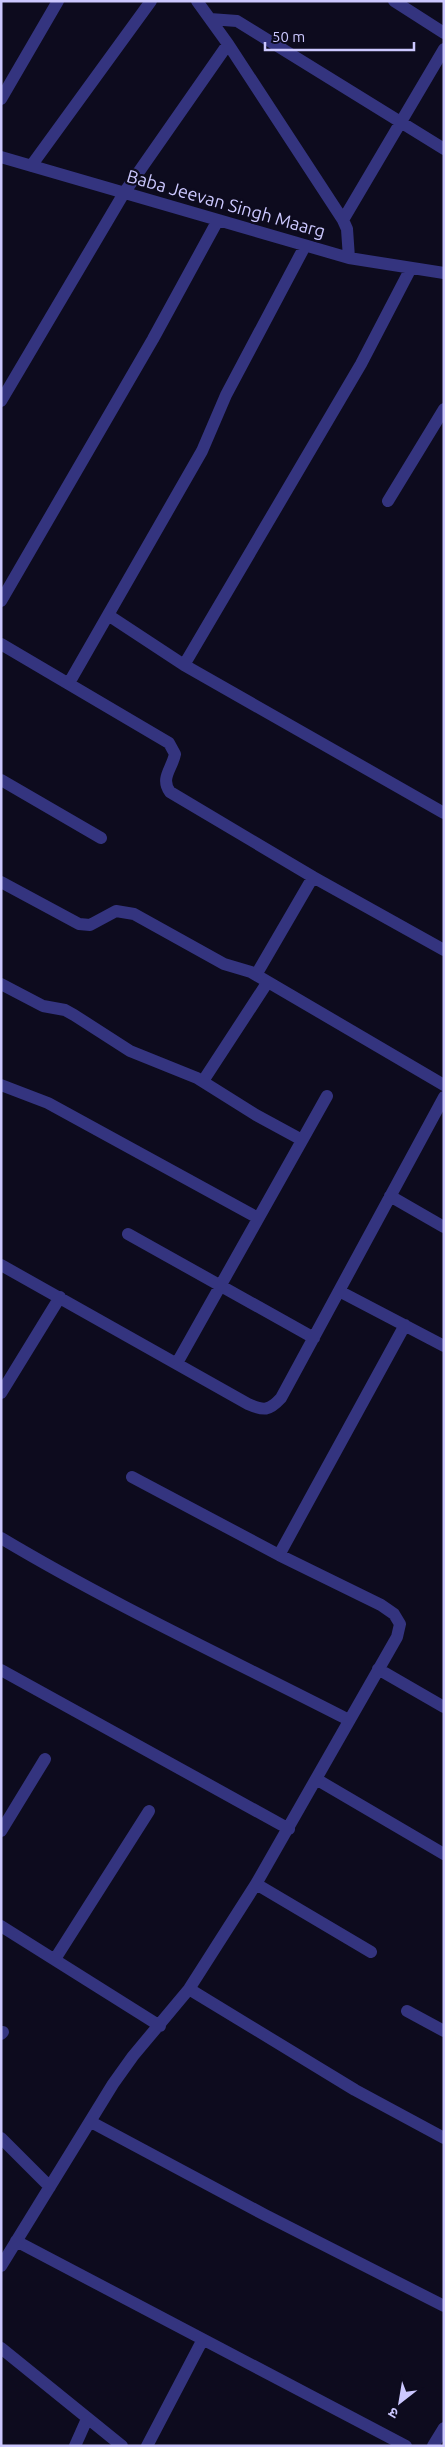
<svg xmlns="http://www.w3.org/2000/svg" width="445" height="2447" font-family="Ubuntu,'Noto Sans Devanagari',sans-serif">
<rect width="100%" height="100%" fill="#0d0b1e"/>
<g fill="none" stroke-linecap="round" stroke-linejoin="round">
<!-- minor -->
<path stroke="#34347f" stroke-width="12" d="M197,1L228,44L343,220L347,229L349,258
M394,1L444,33
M210,19L237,21L444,149
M1,99L58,1
M1,157L349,258L444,273
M31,166L151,1
M343,220L444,49
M1,401L124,193L228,44
M388,501L444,409
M1,601L153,339L218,220
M108,615L184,665L444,813
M1,644L169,743L175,754C172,769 160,778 170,792L313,877L444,950
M184,665L361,364L411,268
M69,683L202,451L226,395L305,246
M1,780L101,838
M1,882L79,924L90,925L116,911L134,914L224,964L251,972L444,1085
M256,975L313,877
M1,984L43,1006L65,1010L74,1015L130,1051L197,1078L256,1115L302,1140
M203,1081L267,983
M1,1085L48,1103L258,1218
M390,1196L444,1227
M128,1234L314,1338
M1,1265L248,1404C264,1411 269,1411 281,1398L444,1097
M339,1291L444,1346
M177,1363L327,1096
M1,1393L60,1297
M1,1538C113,1605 232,1660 349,1720
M279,1555L405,1325
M378,1669L444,1707
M1,1670L289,1829
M316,1779L444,1854
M1,1831L45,1759
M256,1884L371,1952
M1,1926L160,2026
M55,1959L149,1811
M189,1989L355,2090L444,2138
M407,2011L444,2031
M1,2034L3,2032
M91,2122L265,2215L444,2306
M1,2138L50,2187
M16,2241L406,2446
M1,2266L113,2084L133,2056L189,1989L256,1884L397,1637L400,1624L394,1614L381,1605L279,1555L132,1477
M1,2348L122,2446
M75,2446L87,2419
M147,2446L202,2341
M433,2446L444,2428"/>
</g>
<g text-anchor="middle" stroke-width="4.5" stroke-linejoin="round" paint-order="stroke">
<!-- street labels -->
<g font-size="18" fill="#ccc8ff" stroke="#0d0b1e">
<text transform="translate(226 204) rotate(16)" y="6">Baba Jeevan Singh Maarg</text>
</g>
</g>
<!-- border -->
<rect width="445" height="2447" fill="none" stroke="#ccc8ff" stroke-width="5"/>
<!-- north arrow -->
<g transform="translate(400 2402) rotate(211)" stroke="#0d0b1e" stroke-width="4" paint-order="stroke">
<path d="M0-4L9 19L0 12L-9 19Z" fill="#ccc8ff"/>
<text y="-8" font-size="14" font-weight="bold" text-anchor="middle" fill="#ccc8ff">उ</text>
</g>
<!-- scale -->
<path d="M265 42v8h149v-8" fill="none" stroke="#ccc8ff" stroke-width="2.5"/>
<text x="272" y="42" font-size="15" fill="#ccc8ff" stroke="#0d0b1e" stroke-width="4" paint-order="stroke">50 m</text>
</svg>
